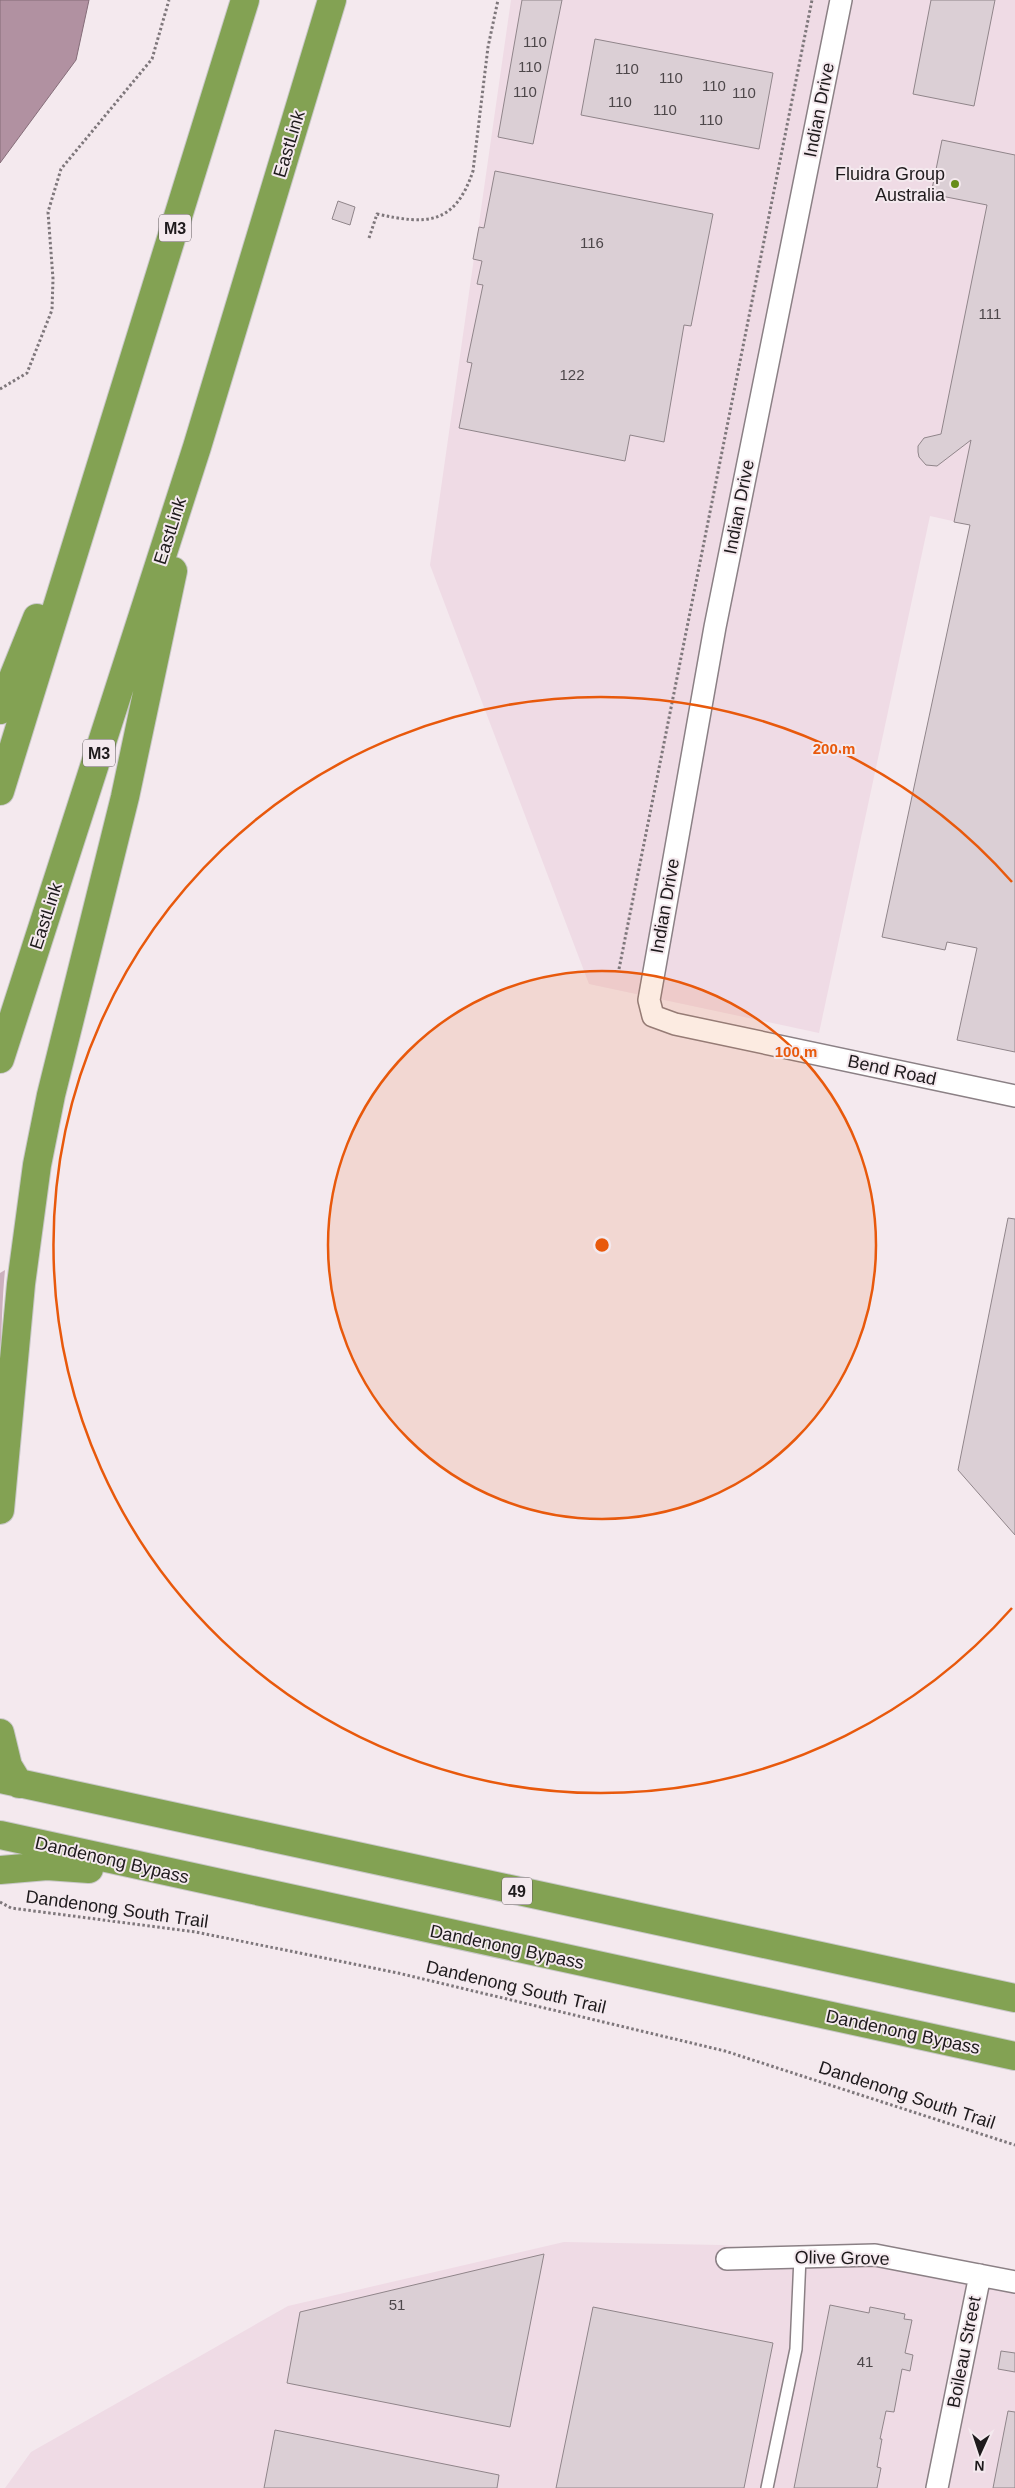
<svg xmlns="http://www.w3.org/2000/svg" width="1015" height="2488" font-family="Helvetica,sans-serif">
<rect width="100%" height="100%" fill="#f4e9ee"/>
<!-- built -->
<path fill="#efdbe5" d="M511,0H1015V535L930,516L819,1033L589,984L430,565Z
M564,2242L721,2245L887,2264L1015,2292V2488H5L31,2452L288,2306Z"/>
<!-- green -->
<path fill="#ccb1be" d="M5,1270C2,1300 2,1329 0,1359V1273Z"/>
<!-- water -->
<path fill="#b191a1" stroke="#856d79" d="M0,0H89L76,60L0,163Z"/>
<!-- building -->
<path fill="#dbcfd5" stroke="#90858a" d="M522,0H562L533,144L498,137Z
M931,0H995L974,106L913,94Z
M595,39L773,73L759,149L581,115Z
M942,140L1015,155V1052L957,1040L977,948L947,942L945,950L882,937L970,525L954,522L971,440L937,466L926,465L919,457L918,452V446L924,438L941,434L987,205L931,194Z
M495,171L713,214L691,326L684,325L664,442L630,435L625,461L459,428L472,363L467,362L483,285L477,284L482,261L473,259L479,227L484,228Z
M338,201L355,207L350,225L332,219Z
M1008,1218L1015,1219V1535L958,1470Z
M544,2254L510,2427L287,2383L300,2312Z
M830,2305L869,2313L870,2307L905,2314L904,2319L912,2320L905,2353L913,2355L910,2371L902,2369L894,2412L886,2411L880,2439H882L877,2467L881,2468L877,2488H794Z
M593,2307L773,2343L744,2488H556Z
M1001,2351L1015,2353V2372L998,2369Z
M1008,2411L1015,2412V2488H993Z
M275,2430L499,2475L497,2488H264Z"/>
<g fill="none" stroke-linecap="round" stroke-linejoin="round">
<!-- lane casing -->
<g stroke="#8b8085" stroke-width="14">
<path id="lane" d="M767,2488L796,2349L800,2257"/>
</g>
<!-- street casing -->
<g stroke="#8b8085" stroke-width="24">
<path id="street" d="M841,0L715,627L649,1000L653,1016L675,1024L1015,1096
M727,2259L875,2255L1015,2282
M937,2488L980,2275"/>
</g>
<!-- highway casing -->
<g stroke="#c9c8c9" stroke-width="30">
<path id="highway" d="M0,710L37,618
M0,791L245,0
M0,1059L197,447L332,0
M0,1510L21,1284L37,1165L51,1095L125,797L173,571
M0,1733L8,1766L19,1784
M0,1779L1015,1998
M0,1835L1015,2056
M0,1870L47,1866L89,1869"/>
</g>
<!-- path -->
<path stroke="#7e777b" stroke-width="3" stroke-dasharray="2.5 2.5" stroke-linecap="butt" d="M369,238L377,214C427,225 455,225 473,171L488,47L498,0
M0,389L27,373L52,310L53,279L48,212L61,169L152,59L169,0
M619,969L812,0
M0,1902L11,1908L196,1932L398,1973L725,2051L1015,2145"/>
<!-- lane -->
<use href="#lane" stroke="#fff" stroke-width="11"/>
<!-- street -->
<use href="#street" stroke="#fff" stroke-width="21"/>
<!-- highway -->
<use href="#highway" stroke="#83a253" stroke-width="28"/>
</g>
<!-- distance rings -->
<circle cx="602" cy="1245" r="274" fill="#e8590c" fill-opacity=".12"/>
<g fill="none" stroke="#e8590c" stroke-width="2.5">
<circle cx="602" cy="1245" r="274"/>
<path d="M1012 1608A548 548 0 1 1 1012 882"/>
</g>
<!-- markers -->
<circle fill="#678d19" stroke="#f4e9ee" stroke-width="2" cx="955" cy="184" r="5"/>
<g text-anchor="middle" stroke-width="4" stroke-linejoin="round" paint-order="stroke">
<!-- number labels -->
<g font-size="15" fill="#4d474a">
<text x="535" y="47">110</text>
<text x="530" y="72">110</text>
<text x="627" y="74">110</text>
<text x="671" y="83">110</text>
<text x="714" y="91">110</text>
<text x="525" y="97">110</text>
<text x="744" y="98">110</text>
<text x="620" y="107">110</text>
<text x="665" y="115">110</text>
<text x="711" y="125">110</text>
<text x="592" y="248">116</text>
<text x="990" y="319">111</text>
<text x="572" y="380">122</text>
<text x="397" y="2310">51</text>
<text x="865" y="2367">41</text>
</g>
<!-- shield labels -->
<g fill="#f4e9ee" stroke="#5e585b" stroke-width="1">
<rect x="159" y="214.5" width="32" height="27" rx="4"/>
<rect x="83" y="739.5" width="32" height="27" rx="4"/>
<rect x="502" y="1877.5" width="30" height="27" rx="4"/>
</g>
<g font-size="16" font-weight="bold" fill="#1e1a1c">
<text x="175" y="234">M3</text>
<text x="99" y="759">M3</text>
<text x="517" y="1897">49</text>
</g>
<!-- street labels -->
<g font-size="18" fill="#1e1a1c" stroke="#f4e9ee">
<text transform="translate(819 110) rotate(-79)" y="6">Indian Drive</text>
<text transform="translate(289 144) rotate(-73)" y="6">EastLink</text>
<text transform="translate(739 507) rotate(-79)" y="6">Indian Drive</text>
<text transform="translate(170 531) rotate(-72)" y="6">EastLink</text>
<text transform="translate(665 906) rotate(-80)" y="6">Indian Drive</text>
<text transform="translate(46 916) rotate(-72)" y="6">EastLink</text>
<text transform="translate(892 1070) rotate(12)" y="6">Bend Road</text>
<text transform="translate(112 1860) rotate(13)" y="6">Dandenong Bypass</text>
<text transform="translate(117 1909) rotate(8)" y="6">Dandenong South Trail</text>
<text transform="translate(507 1947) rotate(12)" y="6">Dandenong Bypass</text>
<text transform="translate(516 1987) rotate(13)" y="6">Dandenong South Trail</text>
<text transform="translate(903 2032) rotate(12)" y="6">Dandenong Bypass</text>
<text transform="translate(907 2095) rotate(18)" y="6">Dandenong South Trail</text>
<text transform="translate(842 2258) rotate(1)" y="6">Olive Grove</text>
<text transform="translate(964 2352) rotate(-79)" y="6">Boileau Street</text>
</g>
<!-- poi labels -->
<g font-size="18" fill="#1e1a1c" stroke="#f4e9ee" text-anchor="end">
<text x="945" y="180">Fluidra Group<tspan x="945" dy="21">Australia</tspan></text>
</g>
</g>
<circle cx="602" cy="1245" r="8" fill="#e8590c" stroke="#f4e9ee" stroke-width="2.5"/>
<g font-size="15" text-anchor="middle" font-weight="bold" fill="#e8590c" stroke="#f4e9ee" stroke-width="4" stroke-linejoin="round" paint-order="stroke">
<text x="834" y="754">200 m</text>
<text x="796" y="1057">100 m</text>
</g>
<!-- north arrow -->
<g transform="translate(980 2453) rotate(183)" stroke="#f4e9ee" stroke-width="4" paint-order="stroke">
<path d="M0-4L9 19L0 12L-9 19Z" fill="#1e1a1c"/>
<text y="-8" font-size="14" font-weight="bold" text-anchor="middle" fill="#1e1a1c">N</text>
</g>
</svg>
